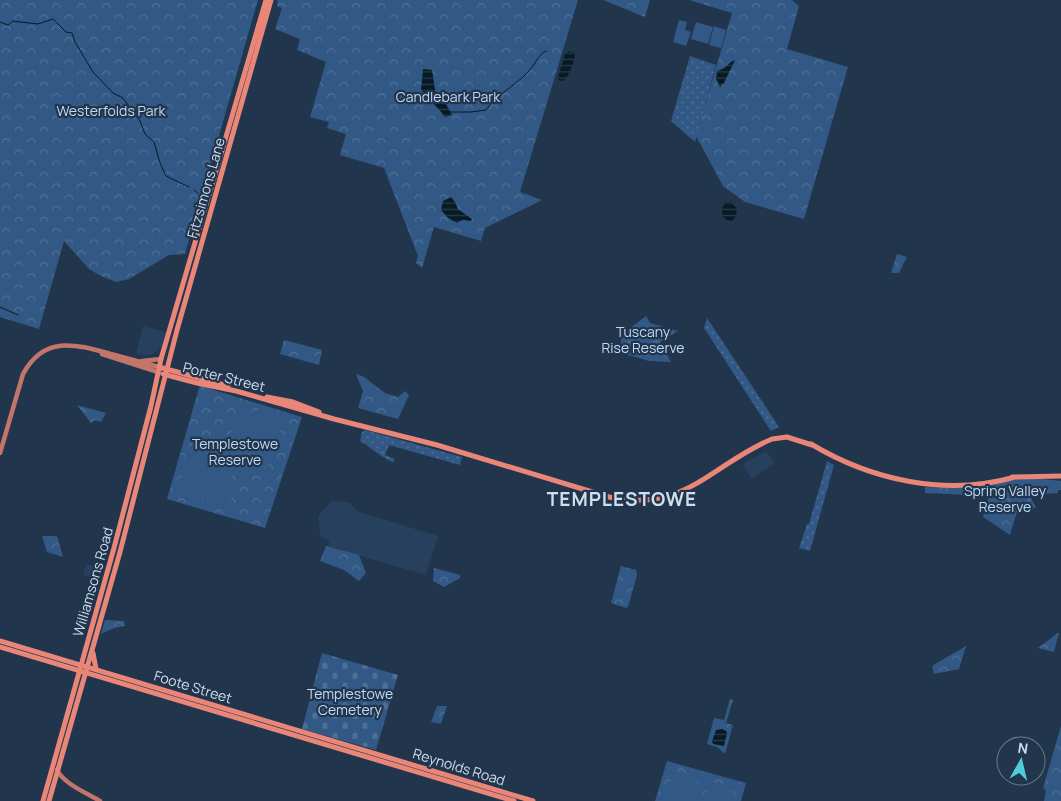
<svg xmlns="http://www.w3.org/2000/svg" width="1061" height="801" font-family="Manrope,sans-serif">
<defs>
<pattern id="grass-dots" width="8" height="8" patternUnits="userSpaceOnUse" patternTransform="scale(1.25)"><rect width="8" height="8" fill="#325985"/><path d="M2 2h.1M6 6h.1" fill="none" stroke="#4f7096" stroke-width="1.8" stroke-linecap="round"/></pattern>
<pattern id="cemetery-stones" width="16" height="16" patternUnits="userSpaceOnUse" patternTransform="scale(1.25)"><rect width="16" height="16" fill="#325985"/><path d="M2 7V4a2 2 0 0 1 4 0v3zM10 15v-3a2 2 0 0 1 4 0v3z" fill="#4f7096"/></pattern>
<pattern id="park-crowns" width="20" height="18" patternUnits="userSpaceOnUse" patternTransform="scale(1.25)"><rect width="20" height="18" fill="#325985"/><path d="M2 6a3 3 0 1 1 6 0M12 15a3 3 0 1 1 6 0" fill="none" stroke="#4f7096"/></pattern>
<pattern id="water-rules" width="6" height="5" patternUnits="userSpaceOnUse" patternTransform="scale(1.25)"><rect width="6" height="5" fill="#061b25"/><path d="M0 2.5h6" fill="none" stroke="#293c45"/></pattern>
</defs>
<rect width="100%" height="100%" fill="#21354d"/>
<!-- built -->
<path fill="#26405d" d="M143,326L166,332L162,346L153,354L146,356L136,354Z
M766,451L775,463L752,479L742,464Z
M331,501L349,502L357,511L438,536L426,575L329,547V540L320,536L318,516Z
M86,564L103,568L99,580L83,575Z"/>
<!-- grass -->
<path fill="url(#grass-dots)" d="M690,56L716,65L695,142L671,121Z
M707,318L779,427L771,431L704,328Z
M365,430L462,457L460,465L389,445L385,455L395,459L393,462C380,457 372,448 360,441L362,432Z
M827,461L834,465L810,551L799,548L807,524H809Z"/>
<!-- cemetery -->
<path fill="url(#cemetery-stones)" d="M322,653L398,675L376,750L302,729Z"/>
<!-- park -->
<path fill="url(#park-crowns)" d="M0,0H258L185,254L169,255L129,279L116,282L101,276L89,269L64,241L39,329L0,317Z
M278,0H578L520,192L542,200L485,228L481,241L434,227L422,268L416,263L418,256L384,168L340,155L346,134L327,128L329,122L310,117L326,62L297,50L300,39L275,29L282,8L277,6Z
M603,0H650L645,17Z
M689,0H792L799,6L787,49L848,67L804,219L745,202L723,186L696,136L732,13Z
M897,254L907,257L899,273H891Z
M646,316L650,323L678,331L660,342L671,362L649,361L621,353V335Z
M284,340L322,350L319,365L280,354Z
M357,374L364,377L385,393L398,397L405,391L409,395L398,419L358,408L363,391L357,377Z
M201,386L302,417L265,528L167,499L199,388Z
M77,405L106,413L101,422L95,420L91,423Z
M1017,479H1043L1061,481V490H1058V493L1029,495L1036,507L1031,510L1028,508H1018L1010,535L983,517L989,496L925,493V487C957,489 986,486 1017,479Z
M42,536H57L63,557L47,552Z
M326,546L359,555L366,573L359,581L344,570L320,561Z
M621,566L636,570L637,575L628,607L626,608L611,603Z
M434,568L460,575V578L444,587L433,581Z
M105,620L124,621L125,626L114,628L101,634Z
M1058,633H1059L1054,652L1038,648Z
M966,646L959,669L934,674L932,666Z
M730,699L733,700L726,723L733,725L725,754L717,747L707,744L714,718L724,720Z
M437,706H447L441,724L431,722Z
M1061,726V801H1044L1046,790L1043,788Z
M667,761L746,783L741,801H655Z"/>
<!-- pitch -->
<path fill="#325985" d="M679,20L687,22L685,30L691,32L686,46L673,42Z
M696,22L713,27L708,44L691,39Z
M714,26L726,30L721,48L709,45Z
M260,409C303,415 270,492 237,472C214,458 234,413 260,409Z
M199,451C221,455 250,486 225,505C189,511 161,455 199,451Z
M673,771L698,778L691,801H665Z
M710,781L733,788L730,801H704Z"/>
<!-- water -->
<path fill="url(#water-rules)" d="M569,51L575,53C574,63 570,75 563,81L558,80V78L565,54Z
M735,60L724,83L720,87L716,79L717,71C728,68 727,63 735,60Z
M423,69L432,70L436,96L446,104L452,115L445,117C438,107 429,100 421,90Z
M451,197L455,202L458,209L472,219L471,221L462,220L457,223L448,218L441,210L443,201Z
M726,202H731L737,209L736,216L732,221L727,220C720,215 721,208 726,202Z
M722,729L726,731L727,733L724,746L713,744L712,741L716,730Z"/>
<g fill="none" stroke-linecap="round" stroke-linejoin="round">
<!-- stream -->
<path stroke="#061b25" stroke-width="1" d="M0,22L8,25L13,21L38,24L53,19L66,32L72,33L75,42L93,72L113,93L123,98L140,121L145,134L154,142L160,163L166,176L189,187
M450,112H471L486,110C498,92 520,84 533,66C537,60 539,54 546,51
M194,190L198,193
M0,307L18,315"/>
<!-- secondary -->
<path stroke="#c27569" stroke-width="4.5" d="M102,354L158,372
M142,361L161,359
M0,453L23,374C44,335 75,344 111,354C127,358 143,363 159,367
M57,770C64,784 87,793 100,801"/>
<!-- primary -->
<path stroke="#e98677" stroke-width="5" d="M159,367L228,386
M163,374L197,383L236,391L334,419L437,445L609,497C684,514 712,464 772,439L787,437L812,445
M267,397L293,402L319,412
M811,444C871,480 946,497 1015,477
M1012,477L1061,476
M0,641L533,801
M0,647L514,801
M93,653L96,669
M43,801L114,548L151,406L161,359L266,0
M49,801L120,552L177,330L271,0"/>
</g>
<g text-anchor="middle" stroke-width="4.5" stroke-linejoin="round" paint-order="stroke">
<!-- park labels -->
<g font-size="14" fill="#c0d8f3" stroke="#21354d">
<text x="448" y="102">Candlebark Park</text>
<text x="111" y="116">Westerfolds Park</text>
<text x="643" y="337">Tuscany<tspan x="643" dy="16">Rise Reserve</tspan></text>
<text x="235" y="449">Templestowe<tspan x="235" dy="16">Reserve</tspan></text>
<text x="1005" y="496">Spring Valley<tspan x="1005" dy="16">Reserve</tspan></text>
<text x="350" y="699">Templestowe<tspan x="350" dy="16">Cemetery</tspan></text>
</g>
<!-- street labels -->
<g font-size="14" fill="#d0ddec" stroke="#21354d">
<text transform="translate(206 188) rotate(-74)" y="5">Fitzsimons Lane</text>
<text transform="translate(224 377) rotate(14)" y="5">Porter Street</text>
<text transform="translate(93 582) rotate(-74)" y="5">Williamsons Road</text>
<text transform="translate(193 687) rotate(17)" y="5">Foote Street</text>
<text transform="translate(459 767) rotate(17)" y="5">Reynolds Road</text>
</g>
<!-- district labels -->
<g font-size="19" font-weight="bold" letter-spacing="1" fill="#d0ddec" stroke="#21354d">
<text x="622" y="506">TEMPLESTOWE</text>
</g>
</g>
<!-- north arrow -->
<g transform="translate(1021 761) rotate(8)"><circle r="24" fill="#21354d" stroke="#67788d"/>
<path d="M0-4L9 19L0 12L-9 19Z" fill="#52cbd8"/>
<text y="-8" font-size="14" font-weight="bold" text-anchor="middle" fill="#d0ddec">N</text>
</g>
</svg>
